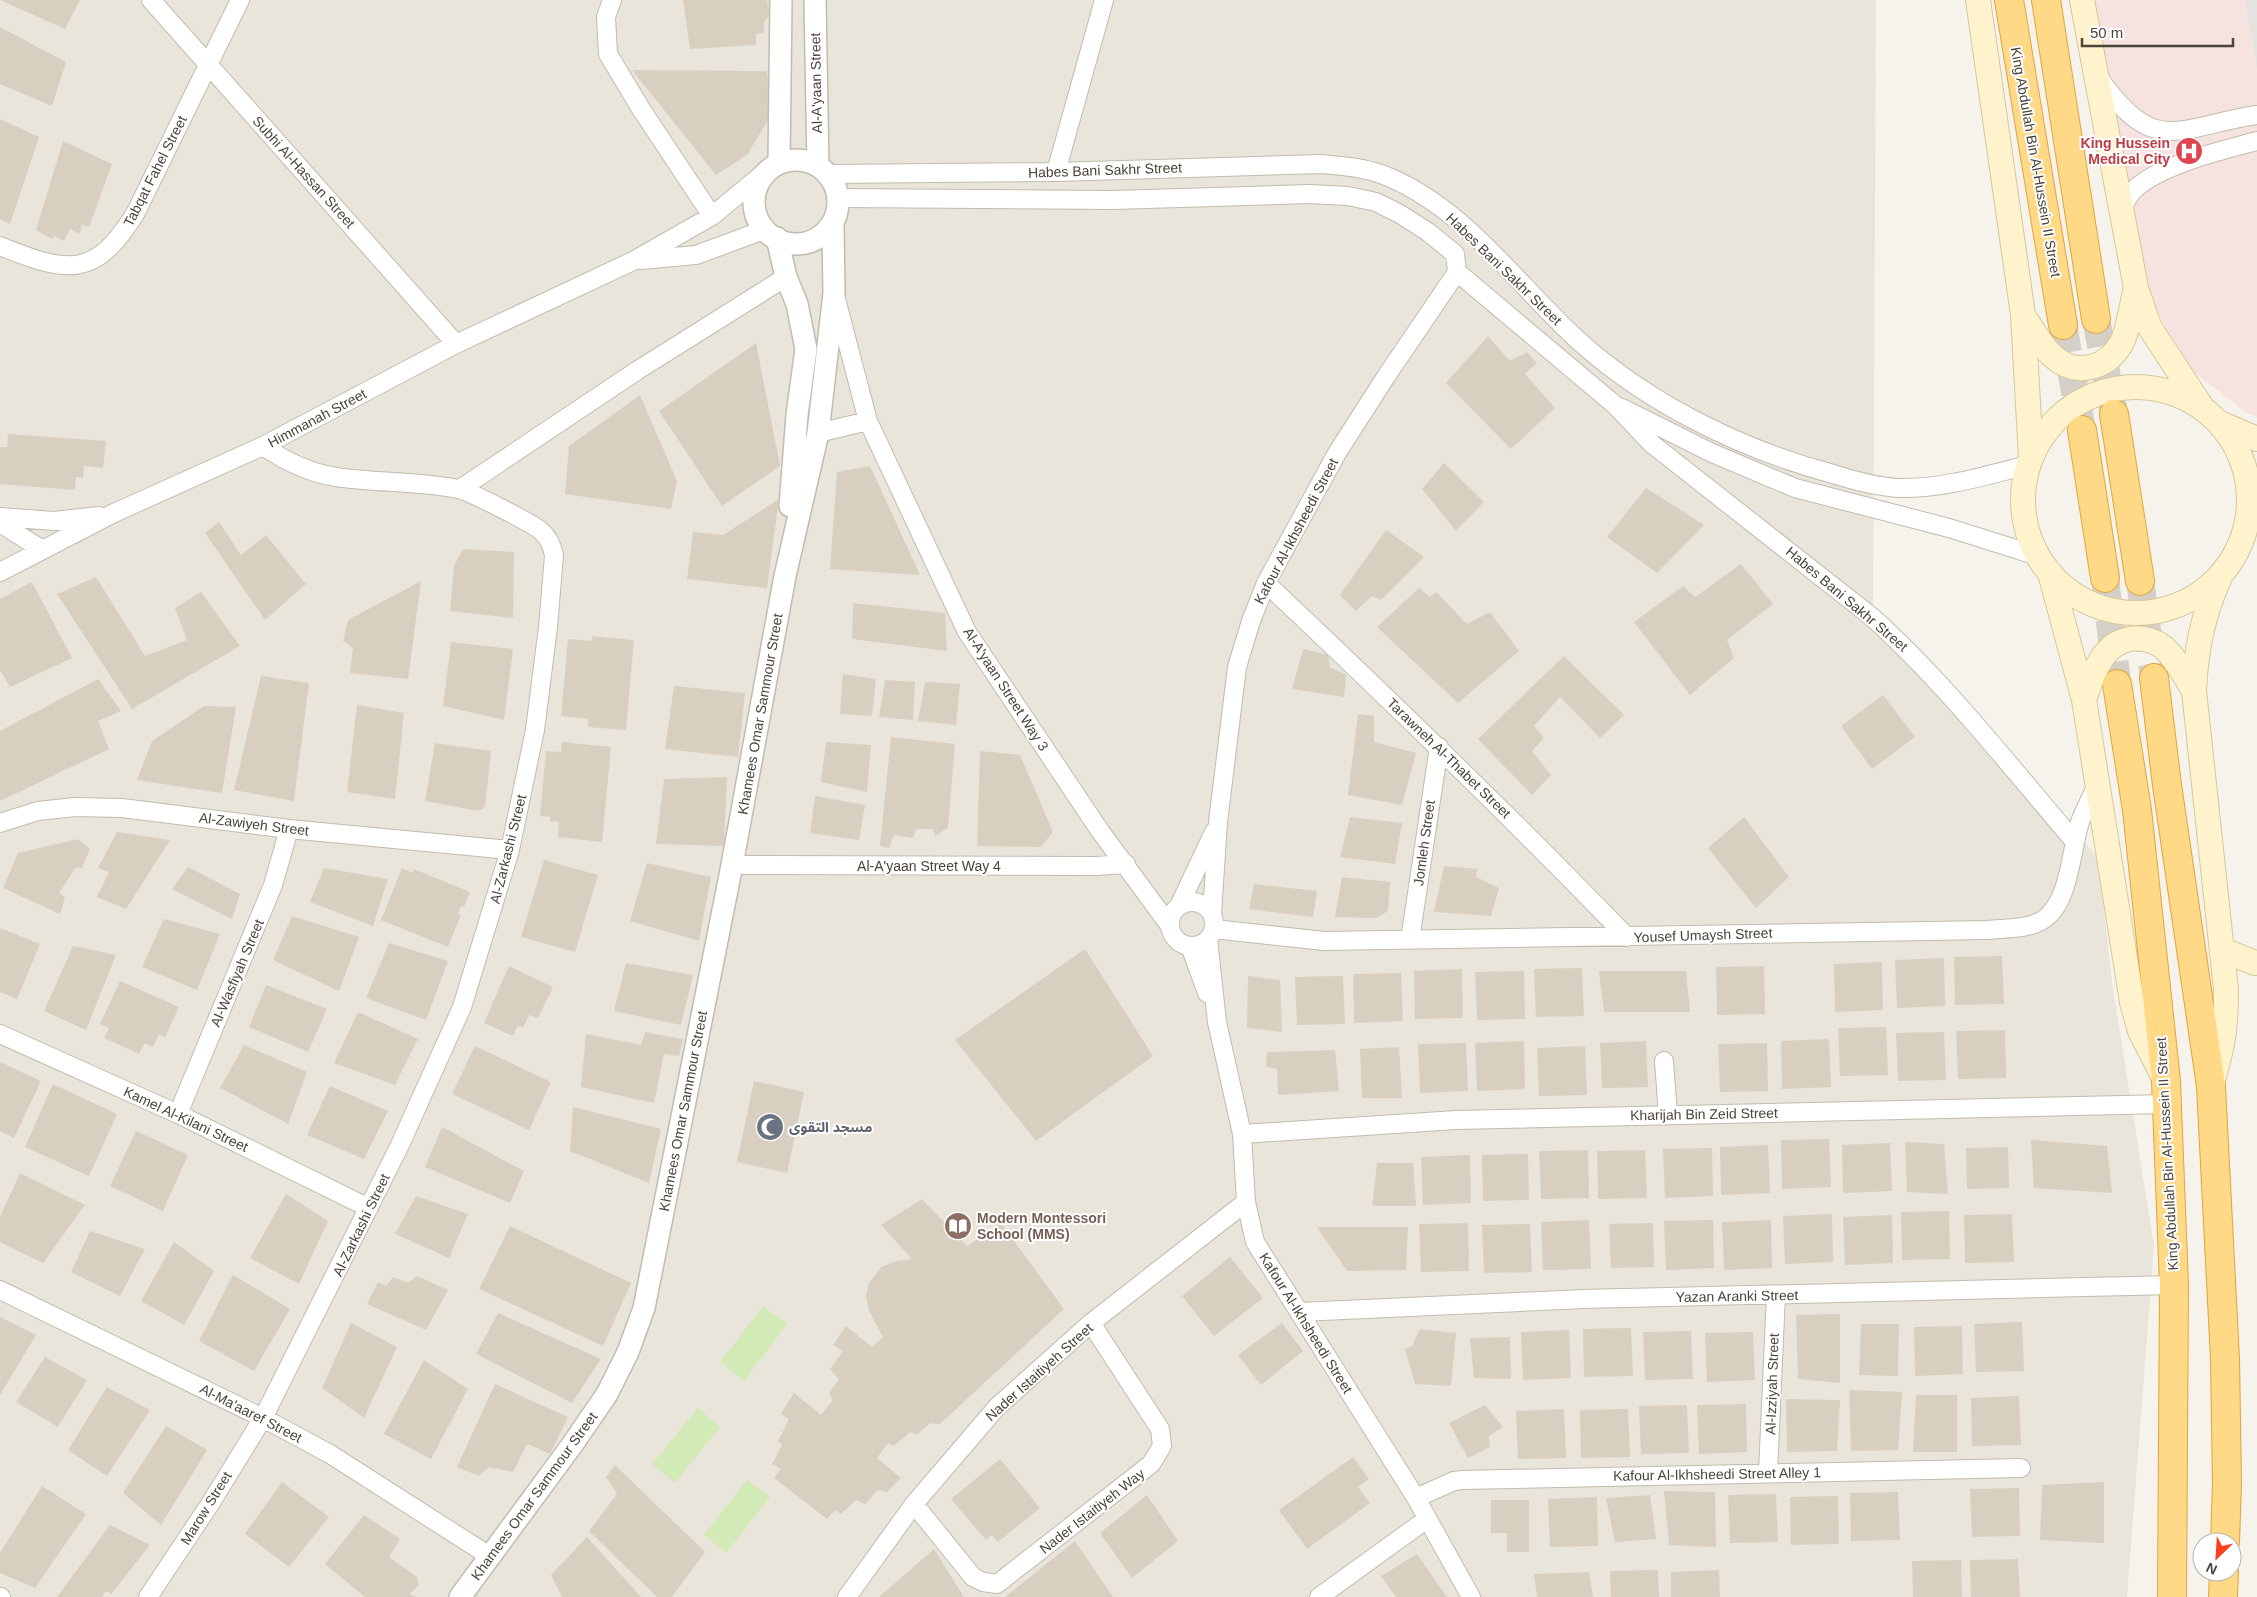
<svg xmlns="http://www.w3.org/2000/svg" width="2257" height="1597" font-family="Helvetica,'Noto Sans Arabic',sans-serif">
<rect width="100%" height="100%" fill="#f6f3ec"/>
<!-- residential -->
<path fill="#eae5da" d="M0,0H1876L1873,610L2098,857L2112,982L2154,1246L2127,1597H0Z"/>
<!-- medical -->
<path fill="#f6e3e0" d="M2089,0H2257V417L2245,412L2194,372L2151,302Z"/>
<!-- green -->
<path fill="#d2eab5" d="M763,1306L787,1324L744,1381L720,1362Z
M698,1408L720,1427L675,1483L652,1464Z
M747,1480L770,1497L726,1553L704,1535Z"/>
<!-- parking -->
<path fill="#e5e3e0" d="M2245,0H2257V68Z"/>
<!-- building -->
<path fill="#d8cfc1" d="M0,0H80L65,29Z
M683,0H767L770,14L764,22V33L756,34V45L690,49Z
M0,27L66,62L52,106L0,84Z
M632,70L767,71L773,112L747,155L716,175Z
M0,119L39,137L10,224L0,219Z
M63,141L112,164L89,227L82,224L80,234L70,229L64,241L54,236L52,239L36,230Z
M1488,336L1510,361L1527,352L1537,363L1525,374L1555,408L1511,449L1446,383Z
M756,343L780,466L722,506L659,411Z
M640,395L677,481L671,509L565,494L569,446Z
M8,434L106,441L103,468L84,466L83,478L76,477L75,490L0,484V447H7Z
M1444,463L1484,502L1456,531L1422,489Z
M870,466L920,575L830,569L837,472Z
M1646,488L1704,525L1657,573L1607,537Z
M779,499L767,588L687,579L693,532L723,535Z
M219,522L241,555L266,535L306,584L265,620L205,533Z
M1386,530L1424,557L1381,600L1372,596L1356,611L1340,595Z
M463,549L514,552L513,618L450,611L454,566Z
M1741,564L1773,604L1727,640L1734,658L1690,695L1634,622L1683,586L1695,597Z
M96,577L145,656L187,640L175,608L201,592L240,646L132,709L57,594Z
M421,581L408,679L350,673L353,648L343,641L348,620Z
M32,582L72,658L10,687L0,670V599Z
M1419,588L1430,597L1436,592L1467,624L1490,612L1519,651L1458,703L1377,627Z
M853,603L945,613L947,651L852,639Z
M592,636L634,640L626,730L588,727V719L561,716L568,639L592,641Z
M451,642L513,649L504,720L443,706Z
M1303,649L1328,655L1330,667L1346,675L1344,697L1292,689Z
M1564,656L1624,715L1600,738L1560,697L1534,726L1544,738L1532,751L1551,775L1532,795L1478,739Z
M843,674L876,679L872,716L840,714Z
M261,676L309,683L294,801L234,790Z
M98,679L121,711L98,721L109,749L0,801V731Z
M885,680L915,682L913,720L879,717Z
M925,682L960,684L956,725L918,721Z
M674,686L745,693L738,757L665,749Z
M1883,695L1915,737L1872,769L1841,726Z
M357,705L404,713L395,799L347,792Z
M204,706L236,707L222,793L137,780L152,741Z
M1358,714L1374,716V742L1416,753L1402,805L1348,795Z
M891,737L955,744L948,828L935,836L933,829H916L913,838L894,835L889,848L880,846Z
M562,742L611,747L602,842L558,837L559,822L550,821V817L540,816L546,751L561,752Z
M826,742L871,745L867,792L821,782Z
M435,743L491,751L485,807L478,811L425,801Z
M980,751L1020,755L1053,832L1041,847L977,846Z
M727,777L724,846L656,844L664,779Z
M815,796L865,805L859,840L810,833Z
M1350,817L1402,823L1395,864L1340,857Z
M1744,817L1789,877L1756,908L1708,848Z
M117,832L170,840L126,909L97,897L109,872L98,868Z
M78,839L90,849L82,868L76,867L59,893L65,897L60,914L3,888L18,853Z
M544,860L598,875L575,952L521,937Z
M647,863L711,877L699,941L630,921Z
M1444,866L1477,869L1476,877L1499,888L1491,916L1434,912Z
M188,867L240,894L232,919L172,889Z
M324,868L388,879L373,926L310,902Z
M402,868L412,873L414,869L470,892L464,907L461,906L458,914L461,915L448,947L381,920Z
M1342,877L1390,882L1388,911L1376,918L1335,917Z
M1254,884L1317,891L1313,917L1249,909Z
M292,916L359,937L339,991L273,960Z
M164,919L220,934L197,990L142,967Z
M0,928L40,944L17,999L0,992Z
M389,943L448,961L426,1020L366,998Z
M73,946L116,955L86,1030L44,1011Z
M1085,949L1153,1056L1036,1141L955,1040Z
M2002,956L2004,1004L1955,1005L1954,957Z
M1944,958L1945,1006L1897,1008L1895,960Z
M1882,962L1883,1010L1835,1012L1834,964Z
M626,963L693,975L681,1025L614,1011Z
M509,966L553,987L538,1018L529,1015L523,1028L518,1026L513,1036L484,1023Z
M1764,966L1765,1014L1717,1015L1716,967Z
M1582,968L1584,1016L1536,1017L1534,969Z
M1462,969L1463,1018L1415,1019L1414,971Z
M1524,971L1525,1019L1477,1020L1475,972Z
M1599,971H1686L1690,1012H1604Z
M1401,973L1403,1021L1354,1023L1353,974Z
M1248,976L1280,980L1282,1032L1247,1028Z
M1343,976L1345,1024L1297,1025L1295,977Z
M120,981L179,1007L165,1037L159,1034L153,1047L145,1043L139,1054L104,1038L109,1028L100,1024Z
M266,985L327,1009L308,1052L249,1027Z
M358,1012L418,1039L395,1085L334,1063Z
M1886,1027L1888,1075L1840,1076L1838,1028Z
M2005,1030L2006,1078L1958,1079L1956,1031Z
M645,1032L683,1039L679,1056L664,1054L654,1103L581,1087L586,1034L641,1045Z
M1944,1032L1946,1080L1898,1081L1896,1033Z
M1829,1039L1831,1087L1782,1089L1781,1041Z
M1524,1041L1525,1089L1477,1091L1475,1043Z
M1646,1041L1648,1087L1602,1088L1600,1043Z
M1466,1043L1468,1091L1420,1093L1418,1044Z
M1767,1043L1768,1091L1720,1092L1718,1044Z
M244,1045L307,1072L288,1124L220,1088Z
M475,1046L551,1082L529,1130L452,1094Z
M1585,1046L1587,1095L1539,1096L1537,1048Z
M1399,1047L1402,1098H1362L1360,1049Z
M1335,1050L1339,1091L1278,1095L1277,1069L1266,1067L1267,1052Z
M0,1062L41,1081L14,1138L0,1131Z
M754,1081L804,1092L787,1173L737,1162Z
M53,1084L117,1114L89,1176L25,1147Z
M330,1086L388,1111L364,1159L307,1135Z
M573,1107L661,1129L649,1183L570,1151Z
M442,1127L524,1171L510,1203L425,1167Z
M136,1131L188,1155L163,1211L110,1186Z
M1829,1139L1831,1187L1782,1189L1781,1140Z
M2031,1140L2107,1146L2112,1193L2034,1188Z
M1905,1142L1944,1144L1948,1194L1907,1192Z
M1890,1143L1892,1191L1843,1193L1842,1145Z
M1768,1145L1770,1193L1721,1195L1720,1147Z
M2008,1147L2009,1188L1967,1189L1966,1148Z
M1712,1148L1713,1196L1665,1198L1663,1149Z
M1588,1150L1589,1198L1541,1199L1539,1151Z
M1645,1150L1647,1198L1598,1199L1597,1151Z
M1528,1154L1529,1200L1483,1201L1482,1155Z
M1470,1155L1471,1203L1423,1205L1421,1157Z
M1377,1163H1413L1416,1206H1372Z
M20,1173L85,1205L43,1263L0,1242V1217Z
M286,1194L328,1221L299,1284L250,1258Z
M416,1196L468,1214L449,1258L395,1234Z
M922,1199L967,1246L1001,1223L1064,1309L940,1424L930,1423L917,1435L910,1432L894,1446L888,1443L877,1458L901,1478L887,1492L878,1490L865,1504L856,1500L841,1514L835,1510L827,1519L774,1478L781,1469L772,1464L782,1445L778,1441L789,1419L781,1414L794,1393L821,1415L833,1400L829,1393L839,1379L830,1369L843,1351L833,1345L846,1326L872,1347L883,1337L869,1311L866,1296L869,1283L881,1267L896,1261L912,1259L881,1225Z
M1949,1211L1950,1259L1902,1260L1901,1212Z
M1832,1214L1833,1262L1785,1264L1783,1216Z
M2012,1214L2014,1262L1965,1263L1964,1215Z
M1892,1215L1893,1263L1845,1265L1843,1217Z
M1589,1220L1591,1269L1543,1270L1541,1222Z
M1713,1220L1714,1268L1666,1270L1664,1221Z
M1771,1220L1772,1268L1724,1270L1722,1222Z
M1468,1223L1469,1271L1421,1272L1419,1224Z
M1653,1223L1654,1267L1611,1268L1609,1224Z
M1530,1224L1532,1272L1484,1273L1482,1225Z
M510,1226L631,1283L603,1346L479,1289Z
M1317,1227H1408L1406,1270L1347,1271Z
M90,1231L145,1249L120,1296L71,1272Z
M174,1242L214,1271L184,1325L141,1301Z
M1230,1257L1263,1298L1214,1336L1182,1296Z
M233,1275L290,1309L254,1371L199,1341Z
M417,1276L448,1290L426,1330L367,1304L378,1282L386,1286L393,1277L408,1283Z
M498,1313L601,1359L572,1403L476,1354Z
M1840,1314V1383L1798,1379L1796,1315Z
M0,1317L36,1335L0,1395Z
M2022,1322L2024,1371L1976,1372L1974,1324Z
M351,1323L397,1347L364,1418L322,1388Z
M1282,1323L1303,1351L1261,1385L1238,1355Z
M1861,1324H1899L1898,1376L1859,1375Z
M1962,1326L1963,1374L1915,1376L1914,1327Z
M1631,1328L1633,1376L1584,1377L1583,1329Z
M1420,1329L1456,1333L1451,1386L1415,1384L1405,1349L1412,1346Z
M1569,1330L1571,1378L1523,1380L1521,1332Z
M1691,1331L1693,1379L1645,1380L1643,1332Z
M1753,1332L1755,1380L1707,1382L1705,1333Z
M1510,1337L1511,1379L1474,1378L1470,1338Z
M45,1357L87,1380L58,1427L16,1402Z
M424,1360L468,1389L431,1459L384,1434Z
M495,1384L568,1417L550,1454L527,1444L513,1472L489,1467L479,1476L457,1467Z
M107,1387L150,1410L107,1476L68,1450Z
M1849,1390L1902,1392L1898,1450L1851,1451Z
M1916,1395H1957V1452H1913Z
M2019,1396L2021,1445L1972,1446L1971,1398Z
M1786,1399L1840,1400L1837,1451L1787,1452Z
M1746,1404L1747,1452L1699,1454L1697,1405Z
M1485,1405L1503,1427L1489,1436L1490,1447L1468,1458L1449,1423Z
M1687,1405L1689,1453L1641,1454L1639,1406Z
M1564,1409L1566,1458L1518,1459L1516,1411Z
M1628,1409L1630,1457L1581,1458L1580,1410Z
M166,1426L207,1450L161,1525L123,1493Z
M1353,1457L1369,1479L1358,1487L1370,1503L1307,1549L1279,1510Z
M1000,1459L1040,1508L998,1542L992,1535L986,1540L951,1499Z
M615,1465L705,1552L672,1597H657L589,1531L617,1494L606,1477Z
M282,1482L329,1517L289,1567L245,1534Z
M2104,1482V1543L2040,1540L2042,1485Z
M42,1486L86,1514L35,1588L0,1573V1553Z
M2019,1488L2020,1536L1972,1537L1970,1489Z
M1664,1491L1715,1492L1716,1547L1669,1545Z
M1898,1492L1900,1540L1851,1541L1850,1493Z
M1776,1494L1778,1542L1730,1543L1728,1495Z
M1147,1495L1178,1541L1132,1578L1100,1533Z
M1650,1495L1656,1539L1615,1542L1606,1498Z
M1838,1496L1839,1544L1791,1545L1790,1497Z
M1597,1497L1598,1546L1550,1547L1548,1499Z
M1491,1500H1529V1552H1507V1533H1491Z
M364,1515L400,1539L389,1557L417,1577L419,1585L409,1594L416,1597H365L325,1564Z
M110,1525L150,1545L111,1594L106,1591L102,1597H57Z
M587,1537L641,1597H562L551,1575Z
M1075,1541L1113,1597H1005Z
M934,1549L964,1597H879Z
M1417,1554L1447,1597H1396L1381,1576Z
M2018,1559L2020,1597H1971L1970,1560Z
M1961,1560L1962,1597H1913L1912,1561Z
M1658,1570L1659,1597H1611L1610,1571Z
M1719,1570L1720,1597H1671V1572Z
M1589,1572L1593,1597H1537L1534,1574Z"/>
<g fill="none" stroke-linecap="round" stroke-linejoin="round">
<!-- trunk-tunnel -->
<path stroke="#d4d0c8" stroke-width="28" stroke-dasharray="28 14" stroke-linecap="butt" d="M2096,319L2114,414
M2063,325L2082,430
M2105,578L2117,684
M2140,581L2154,678"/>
<!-- minor casing -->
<g stroke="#c2bbae" stroke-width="20">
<path id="minor" d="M151,0L456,344
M612,0L606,17L608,54L641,109L712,216
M2099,78C2155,158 2177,127 2257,115
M1056,172L1104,0
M828,174L1056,172L1321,164C1341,166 1362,167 1381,174C1456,202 1508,272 1564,327C1636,398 1736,448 1833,474C1855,481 1877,487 1900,488C1943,489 1987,475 2028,465
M838,198L1113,200L1309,194L1348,196L1376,202L1400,214L1428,232L1455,254L1457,272L1615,405L1652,444L1872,617C1947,685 2009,765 2075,842
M2121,210C2125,204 2128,195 2134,190C2159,165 2223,150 2257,141
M0,246C67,273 95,280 136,212L240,0
M641,260L696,255L764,230
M836,299L868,421L967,632L1100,831L1170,926
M1622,408L1712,453L1795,488L1949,528L2038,556
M818,433L868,421
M460,489L638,370L786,277
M0,517L54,521L99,516
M0,523L41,549
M0,572L114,513L263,446L456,344L633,261L712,216L764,173
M1266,583C1389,699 1510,816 1627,937
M0,823L38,811L75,807L122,808L289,829L510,850
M732,865L1096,866L1126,864
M1170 924a22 22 0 1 1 44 0a22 22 0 1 1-44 0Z
M1179,906L1214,832
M1212,914L1218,822L1237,667L1251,621L1266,583L1337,453L1387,375L1457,272
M1214,929L1324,941L1988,930C2006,928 2033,930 2048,916C2070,896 2071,850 2080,822C2085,809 2092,796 2098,783
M1208,939L1217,1022L1242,1134L1246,1202L1255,1242L1416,1498L1471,1597
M1410,940L1439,747
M1190,946L1207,993
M0,1034L178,1114L369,1208
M1664,1061L1668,1115
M178,1114L273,885L289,829
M1242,1134L1456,1120L2167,1104
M0,1290L263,1418L330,1454L491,1557
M1300,1312L1583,1299L2174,1285
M1768,1472L1776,1295
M1416,1498L1454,1481L1462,1480L2021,1468
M914,1504L973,1577L983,1582L997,1584L1151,1464L1162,1446L1160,1429L1091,1323
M0,1597H1
M148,1597L210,1504L263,1418L399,1147L462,1007L510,850L535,730L548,627L554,555C552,546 549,538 542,532C536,525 467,490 458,489C418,481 376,483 336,477C309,473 285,461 263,446
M847,1597L914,1504L997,1407L1091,1323L1246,1202
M1319,1597L1427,1519"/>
</g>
<!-- tertiary casing -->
<g stroke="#c2bbae" stroke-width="24">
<path id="tertiary" d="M815,0L818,166
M754 202a42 42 0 1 1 84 0a42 42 0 1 1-84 0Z
M779,163L781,0
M777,238L786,277L797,304L806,349L797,415L790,506
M460,1597L572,1445L607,1394L628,1352L644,1308L732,865L785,576L818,433L834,293L833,225"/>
</g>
<!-- secondary casing -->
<g stroke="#d6c79b" stroke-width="26">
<path id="secondary" d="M1978,0L2023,315L2031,457
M2082,0L2136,288L2149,326L2201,406
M2023,315C2039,340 2056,375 2091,367C2104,364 2114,356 2121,344C2129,329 2131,306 2136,288
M2023 500a113 113 0 1 1 226 0a113 113 0 1 1-226 0Z
M2222,424L2257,439
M2050,573L2084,700L2132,1002L2140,1031L2164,1078
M2084,700C2093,675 2101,644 2130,639C2141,637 2154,640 2163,647C2176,658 2185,677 2194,691
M2223,950L2255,963
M2211,1086C2223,1048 2226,1028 2226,989L2194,691C2196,650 2202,618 2219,579"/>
</g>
<!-- trunk casing -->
<g stroke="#e0a43c" stroke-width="30">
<path id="trunk" d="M2009,0L2063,325
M2046,0L2096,319
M2114,414L2140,581
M2082,430L2105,578
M2154,678L2167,785L2211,1086L2225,1359L2227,1484L2225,1542
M2117,684L2137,810L2166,1081L2174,1285L2172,1597
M2223,1597L2224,1572"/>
</g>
<!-- minor -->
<use href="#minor" stroke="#fff" stroke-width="18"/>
<!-- tertiary -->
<use href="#tertiary" stroke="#fff" stroke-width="21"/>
<!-- secondary -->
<use href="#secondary" stroke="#fff3cd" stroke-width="24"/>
<!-- trunk -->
<use href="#trunk" stroke="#ffd985" stroke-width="28"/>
</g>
<!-- icons -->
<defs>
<g id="hospital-disc" transform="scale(1.4375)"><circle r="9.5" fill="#e0444e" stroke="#fff"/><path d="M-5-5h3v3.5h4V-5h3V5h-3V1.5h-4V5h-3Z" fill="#fff"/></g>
<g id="mosque-disc" transform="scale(1.4375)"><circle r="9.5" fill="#6b7280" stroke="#fff"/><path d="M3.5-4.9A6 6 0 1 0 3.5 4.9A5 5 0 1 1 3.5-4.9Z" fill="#fff"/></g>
<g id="library-disc" transform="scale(1.4375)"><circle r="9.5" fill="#8d6e63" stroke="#fff"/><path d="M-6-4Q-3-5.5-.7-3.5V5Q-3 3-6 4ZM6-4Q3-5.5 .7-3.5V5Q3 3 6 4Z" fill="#fff"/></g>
</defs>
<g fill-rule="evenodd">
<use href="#hospital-disc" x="2189" y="151"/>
<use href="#mosque-disc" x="770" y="1127"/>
<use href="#library-disc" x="958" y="1226"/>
</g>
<g text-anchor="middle" stroke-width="4" stroke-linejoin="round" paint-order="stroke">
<!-- street labels -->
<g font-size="14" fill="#4b4439" stroke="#fff">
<text transform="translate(816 83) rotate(-91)" y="5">Al-A'yaan Street</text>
<text transform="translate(2036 162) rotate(80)" y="5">King Abdullah Bin Al-Hussein II Street</text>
<text transform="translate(1105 170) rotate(-2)" y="5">Habes Bani Sakhr Street</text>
<text transform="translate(155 171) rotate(-63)" y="5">Tabqat Fahel Street</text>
<text transform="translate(304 172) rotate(48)" y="5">Subhi Al-Hassan Street</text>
<text transform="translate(1504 269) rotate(44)" y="5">Habes Bani Sakhr Street</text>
<text transform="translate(317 418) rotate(-28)" y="5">Himmanah Street</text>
<text transform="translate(1296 531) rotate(-62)" y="5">Kafour Al-Ikhsheedi Street</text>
<text transform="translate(1847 599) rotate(40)" y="5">Habes Bani Sakhr Street</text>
<text transform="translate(1006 689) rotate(57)" y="5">Al-A'yaan Street Way 3</text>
<text transform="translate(760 714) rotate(-80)" y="5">Khamees Omar Sammour Street</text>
<text transform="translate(1449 758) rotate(44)" y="5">Tarawneh Al-Thabet Street</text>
<text transform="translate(254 824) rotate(7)" y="5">Al-Zawiyeh Street</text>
<text transform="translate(1424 843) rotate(-82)" y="5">Jomleh Street</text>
<text transform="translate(508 849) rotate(-76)" y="5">Al-Zarkashi Street</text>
<text x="929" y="871">Al-A'yaan Street Way 4</text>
<text transform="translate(1703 935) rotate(-2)" y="5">Yousef Umaysh Street</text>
<text transform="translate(237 973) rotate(-67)" y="5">Al-Wasfiyah Street</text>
<text transform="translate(683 1111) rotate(-79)" y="5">Khamees Omar Sammour Street</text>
<text transform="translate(1704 1114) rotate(-1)" y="5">Kharijah Bin Zeid Street</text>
<text transform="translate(186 1119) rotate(25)" y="5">Kamel Al-Kilani Street</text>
<text transform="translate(2167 1154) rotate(-93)" y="5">King Abdullah Bin Al-Hussein II Street</text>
<text transform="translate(361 1225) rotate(-64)" y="5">Al-Zarkashi Street</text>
<text transform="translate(1737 1296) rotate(-1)" y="5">Yazan Aranki Street</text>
<text transform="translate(1306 1323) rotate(58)" y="5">Kafour Al-Ikhsheedi Street</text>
<text transform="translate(1039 1372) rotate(-42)" y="5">Nader Istaitiyeh Street</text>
<text transform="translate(1772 1384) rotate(-88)" y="5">Al-Izziyah Street</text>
<text transform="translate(251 1413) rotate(27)" y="5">Al-Ma'aaref Street</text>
<text transform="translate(1717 1474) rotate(-1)" y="5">Kafour Al-Ikhsheedi Street Alley 1</text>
<text transform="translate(534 1496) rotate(-54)" y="5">Khamees Omar Sammour Street</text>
<text transform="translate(206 1508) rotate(-58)" y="5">Marow Street</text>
<text transform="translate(1092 1511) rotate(-38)" y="5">Nader Istaitiyeh Way</text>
</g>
<!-- health labels -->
<g font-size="14" font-weight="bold" fill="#be3a42" stroke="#fff" text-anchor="end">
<text x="2170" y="148">King Hussein<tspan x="2170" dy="16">Medical City</tspan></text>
</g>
<!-- worship labels -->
<g font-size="14" font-weight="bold" fill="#5b616d" stroke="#fff" text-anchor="start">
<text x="789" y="1132">مسجد التقوى</text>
</g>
<!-- education labels -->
<g font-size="14" font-weight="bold" fill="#785e54" stroke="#fff" text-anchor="start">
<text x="977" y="1223">Modern Montessori<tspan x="977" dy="16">School (MMS)</tspan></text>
</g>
</g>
<!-- north arrow -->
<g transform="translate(2217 1557) rotate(205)"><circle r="24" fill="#ffffff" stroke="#b7b4b0"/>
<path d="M0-4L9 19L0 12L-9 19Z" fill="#fc3f1d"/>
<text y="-8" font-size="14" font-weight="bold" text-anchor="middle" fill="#4b4439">N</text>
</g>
<!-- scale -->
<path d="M2082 38v8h151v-8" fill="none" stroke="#4b4439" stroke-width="2.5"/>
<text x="2090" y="38" font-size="15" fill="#4b4439" stroke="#ffffff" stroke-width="4" paint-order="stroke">50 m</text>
</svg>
